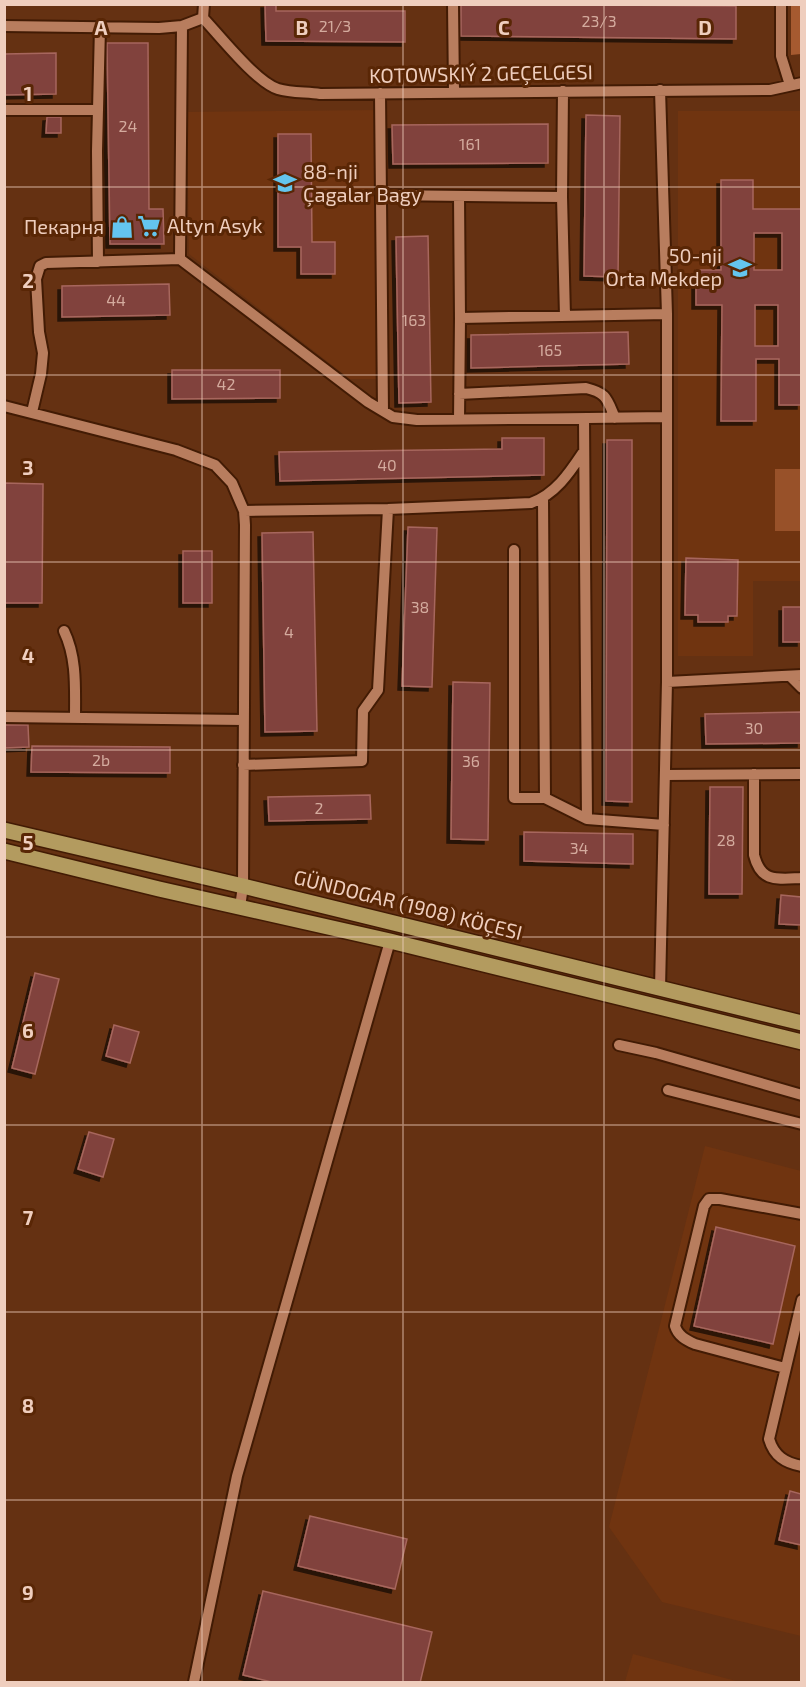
<svg xmlns="http://www.w3.org/2000/svg" width="806" height="1687" font-family="'Exo 2',sans-serif">
<defs>
<filter id="shadow"><feDropShadow dx="-4" dy="4" stdDeviation="0" flood-color="#0009"/></filter>
</defs>
<rect width="100%" height="100%" fill="#653112"/>
<!-- built -->
<path fill="#703410" d="M382,110L385,379H350L189,254L187,112Z
M678,111H801V581H753V656H678Z
M705,1146L801,1171V1636L662,1602L609,1527Z
M633,1654L740,1682H625Z"/>
<!-- green -->
<path fill="#985129" d="M775,469H801V531H775Z"/>
<!-- forest -->
<path fill="#a65a30" d="M791,5H801V54L791,55Z"/>
<!-- building -->
<path fill="#81433c" stroke="#a7665d" stroke-width="1.5" fill-rule="evenodd" filter="url(#shadow)" d="M265,4H276V11H405V42L266,41Z
M461,4L736,6V39L461,36Z
M107,43H148L149,209H163L164,244H110Z
M56,53V94L4,95V54Z
M586,115L620,116L618,277L584,276Z
M47,117H61V133H46Z
M548,124V163L393,164L392,125Z
M278,134H311L312,242H335V274H301V247H278Z
M721,180H753V209H801V405H779V359H756V421H721L722,305H696V270H721ZM754,233H782V270H754ZM755,305H778V346H755Z
M428,236L431,402L399,403L396,237Z
M169,284L170,315L62,317V286Z
M628,332L629,364L471,368V335Z
M172,370H280V398L172,399Z
M502,438H544V475L280,481L279,452L502,449Z
M607,440H632V802L606,801Z
M4,483L43,484L42,603H4Z
M408,527L437,528L432,687L402,686Z
M313,532L317,731L265,732L262,533Z
M183,551H212V603H183Z
M686,558L738,560L737,616H728V622H698V615H685Z
M783,607H801V642H783Z
M453,682L490,683L488,840L451,839Z
M801,712V743L706,744L705,714Z
M4,725H28L29,747L4,748Z
M32,746L170,747V773L31,772Z
M710,787H743L742,894H709Z
M370,795L371,819L269,821L268,797Z
M524,832L633,834V864L524,861Z
M781,895L801,897V925L779,924Z
M35,973L59,979L35,1074L12,1068Z
M114,1025L139,1032L130,1063L106,1056Z
M89,1132L114,1139L103,1177L78,1169Z
M716,1227L795,1246L773,1344L694,1326Z
M790,1491L801,1494V1545L779,1540Z
M310,1516L407,1539L395,1589L298,1566Z
M263,1591L432,1632L420,1683H276L243,1675Z"/>
<g fill="none" stroke-linecap="round" stroke-linejoin="round">
<!-- minor casing -->
<g stroke="#421b04" stroke-width="14">
<path id="minor" d="M204,4L203,18C220,36 256,82 278,89C291,93 307,92 320,94L770,90L802,83
M453,4L454,92
M781,4V56L790,85
M4,26L159,28L182,26L203,18
M182,26L180,259L368,402L393,417L417,420L667,417
M380,93L383,411
M4,110H98
M381,195L562,197L563,91
M459,196L460,318L667,314
M562,197L565,316
M98,262L97,151L100,27
M459,394L586,388C607,393 607,399 615,418
M4,406L176,450L215,465L232,483L244,511L245,525L243,886L240,907
M32,412L41,374L43,353L39,332L36,279L40,266L46,263L180,259
M584,419L587,819
M459,420L460,318
M543,498L545,798
M244,511L388,509L531,503C556,494 570,472 584,451
M514,550V798H545L587,819L664,825
M64,631C77,658 75,688 75,718
M790,676L802,688
M667,682L802,675
M4,717L243,720
M243,765L362,761L363,711L378,690L388,509
M754,774V855C761,883 777,879 802,878
M665,775L802,774
M660,988L667,682V314L660,90
M619,1045L656,1053L802,1095
M668,1090L802,1124
M802,1300L769,1439C774,1456 785,1463 802,1466
M785,1368L695,1344C686,1340 678,1336 675,1326L704,1206L709,1199H720L802,1214
M194,1682L237,1476L390,941"/>
</g>
<!-- major casing -->
<g stroke="#421b04" stroke-width="18">
<path id="major" d="M4,830L243,886L802,1023
M4,851L159,889L390,941L802,1042"/>
</g>
<!-- minor -->
<use href="#minor" stroke="#b87d5e" stroke-width="10"/>
<!-- major -->
<use href="#major" stroke="#b39b5f" stroke-width="15"/>
</g>
<!-- grid -->
<path fill="none" stroke="#efcebe" stroke-width="1.5" stroke-opacity="0.55" d="M202,4V1682M403,4V1682M604,4V1682M4,187H802M4,375H802M4,562H802M4,750H802M4,937H802M4,1125H802M4,1312H802M4,1500H802"/>
<!-- icons -->
<defs>
<g id="school-bare" transform="scale(1.8)"><path d="M0-5L7-2L0 1L-7-2ZM-4 1L0 2.5L4 1V4Q0 6-4 4Z" fill="#64c5ee" stroke="#592605" stroke-width="2.5" paint-order="stroke"/></g>
<g id="supermarket-bare" transform="scale(1.8)"><path d="M-6-5.5h2.5l.6 2H6L4.5 2H-2.5L-4.4-4H-6ZM-1.5 3.2a1.3 1.3 0 1 0 .1 0ZM3 3.2a1.3 1.3 0 1 0 .1 0Z" fill="#64c5ee" stroke="#592605" stroke-width="2.5" paint-order="stroke"/></g>
<g id="shop-bare" transform="scale(1.8)"><path d="M-5-2.5h2.3a2.7 3.5 0 0 1 5.4 0H5L5.5 6h-11ZM-1.5-2.5h3a1.5 2.3 0 0 0-3 0Z" fill="#64c5ee" stroke="#592605" stroke-width="2.5" paint-order="stroke"/></g>
</defs>
<g fill-rule="evenodd">
<use href="#school-bare" x="285" y="183"/>
<use href="#supermarket-bare" x="149" y="226"/>
<use href="#shop-bare" x="122" y="227"/>
<use href="#school-bare" x="740" y="268"/>
</g>
<g text-anchor="middle" stroke-width="6" stroke-linejoin="round" paint-order="stroke">
<!-- number labels -->
<g font-size="16" fill="#d4ab9e">
<text x="599" y="27">23/3</text>
<text x="335" y="32">21/3</text>
<text x="128" y="132">24</text>
<text x="470" y="150">161</text>
<text x="116" y="306">44</text>
<text x="414" y="326">163</text>
<text x="550" y="356">165</text>
<text x="226" y="390">42</text>
<text x="387" y="471">40</text>
<text x="420" y="613">38</text>
<text x="289" y="638">4</text>
<text x="754" y="734">30</text>
<text x="101" y="766">2b</text>
<text x="471" y="767">36</text>
<text x="319" y="814">2</text>
<text x="726" y="846">28</text>
<text x="579" y="854">34</text>
</g>
<!-- street labels -->
<g font-size="20" fill="#efcebe" stroke="#592605">
<text transform="translate(481 74) rotate(-1)" y="7">KOTOWSKIÝ 2 GEÇELGESI</text>
<text transform="translate(408 905) rotate(14)" y="7">GÜNDOGAR (1908) KÖÇESI</text>
</g>
<!-- poi labels -->
<g font-size="20" fill="#efcebe" stroke="#592605" text-anchor="start">
<text x="303" y="179">88-nji<tspan x="303" dy="23">Çagalar Bagy</tspan></text>
<text x="167" y="233">Altyn Asyk</text>
<text x="104" y="234" text-anchor="end">Пекарня</text>
<text x="722" y="263" text-anchor="end">50-nji<tspan x="722" dy="23">Orta Mekdep</tspan></text>
</g>
</g>
<g font-size="20" text-anchor="middle" font-weight="bold" fill="#efcebe" stroke="#592605" stroke-width="6" stroke-linejoin="round" paint-order="stroke">
<text x="101" y="35">A</text>
<text x="302" y="35">B</text>
<text x="504" y="35">C</text>
<text x="705" y="35">D</text>
<text x="28" y="101">1</text>
<text x="28" y="288">2</text>
<text x="28" y="475">3</text>
<text x="28" y="663">4</text>
<text x="28" y="850">5</text>
<text x="28" y="1038">6</text>
<text x="28" y="1225">7</text>
<text x="28" y="1413">8</text>
<text x="28" y="1600">9</text>
</g>
<!-- border -->
<rect width="806" height="1687" fill="none" stroke="#efcebe" stroke-width="12"/>
</svg>
